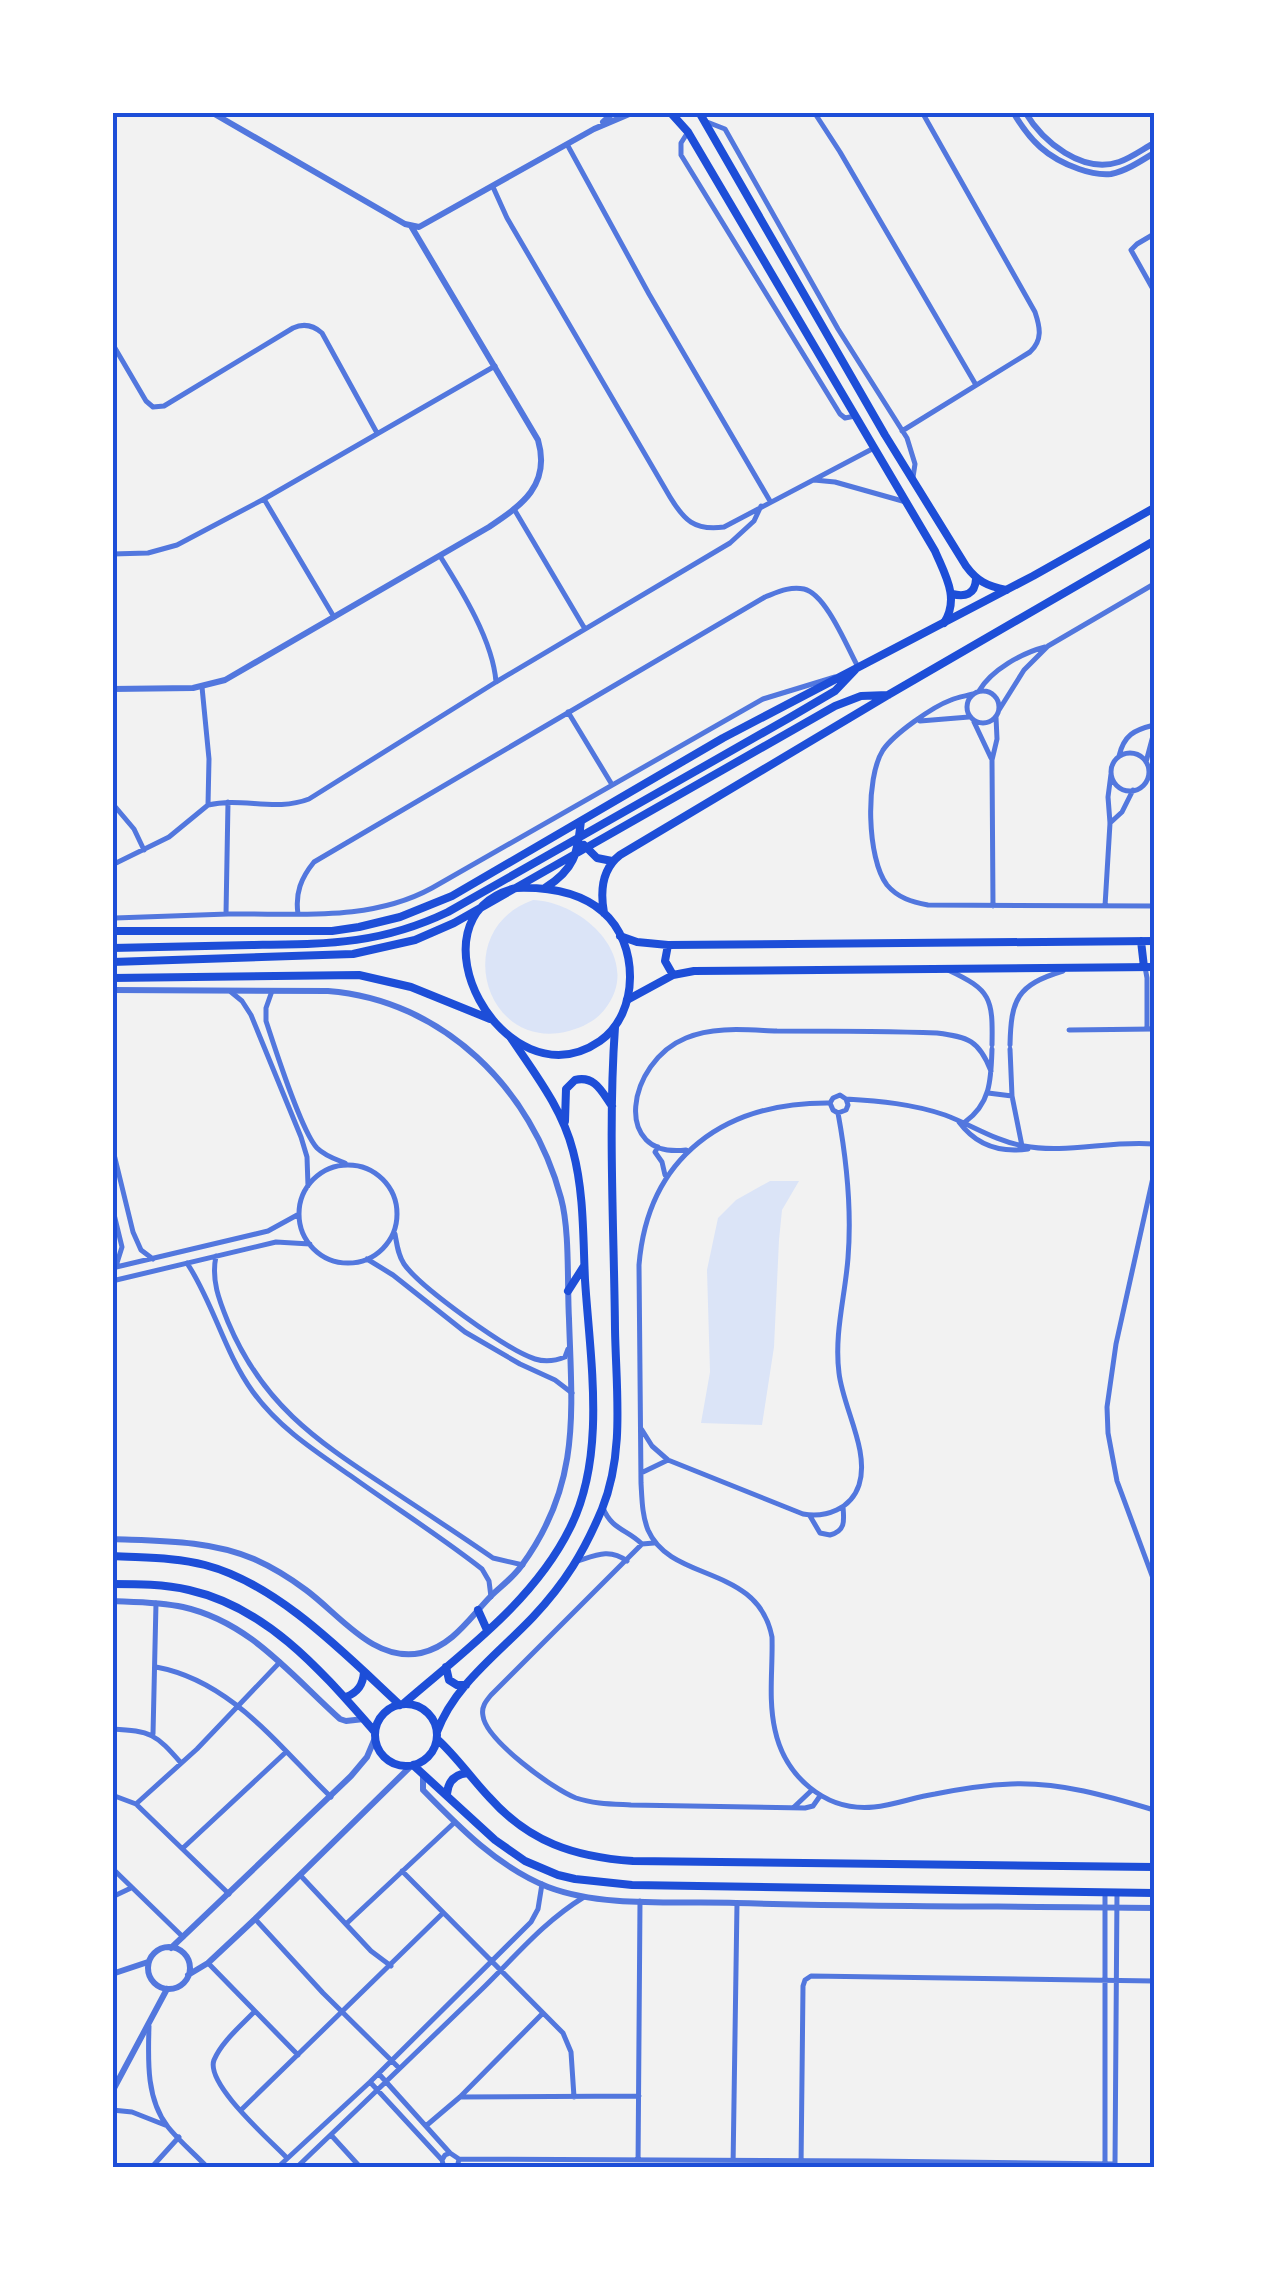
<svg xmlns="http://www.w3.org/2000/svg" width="1267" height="2280" font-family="'Golos Text',sans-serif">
<rect width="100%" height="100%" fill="#f2f2f2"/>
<!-- green -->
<path fill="#dbe4f7" d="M533,900C584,902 644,959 605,1009C595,1022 581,1028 565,1032C483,1049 451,929 533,900Z
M770,1181H799L782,1210L779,1240L774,1347L762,1425L701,1423L710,1372L707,1270L718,1218L736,1200Z"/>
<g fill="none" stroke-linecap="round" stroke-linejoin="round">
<!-- minor -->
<path stroke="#5277de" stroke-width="5" d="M814,112L840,152L976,385
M707,122L725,129L838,329L907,438L915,464L913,477
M688,132L681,143V155L840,414L845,418L855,416
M568,146L649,294L770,501
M493,187L507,218L670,497C684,520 694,531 724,527L874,448
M1154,234L1137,244L1131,250L1154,291
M112,343L146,401L153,407L164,406L293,328C304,323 313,325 322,333L377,433
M902,431L1030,352C1043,340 1040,327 1035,312L922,112
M814,480L835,482L906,502
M264,499L334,617
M514,509L585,629
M112,554L148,553L177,545L264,499L495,366
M496,682L730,543L754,521L761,506
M202,687L209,759L208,805
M967 707a16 16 0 1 1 32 0a16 16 0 1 1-32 0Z
M979,691C991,670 1022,653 1045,647
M973,694C966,696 958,697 951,700C932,707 894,734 883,750C865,778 867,859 887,885C898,898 912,902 928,905L1154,906
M999,710L1024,670L1048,646L1154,584
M568,712L611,783
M920,721L969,717
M974,722L991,758
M1111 772a19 19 0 1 1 38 0a19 19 0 1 1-38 0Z
M1119,756C1124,735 1134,730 1154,725
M1146,762L1154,732
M112,803L134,829L144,850
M208,805C242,797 276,812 309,799L496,682C493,641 462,591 440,556
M1110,823L1122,812L1133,790
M112,865L169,837L208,805
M993,906L992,760L997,739L996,717
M1105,906L1110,823L1108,797L1111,774
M226,914L228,802
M298,914C295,893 301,878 314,862L765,597C778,592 790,586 804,589C826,594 847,647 858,667
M112,918C151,917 190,915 228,914C297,913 370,922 432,888L763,699L835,677
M1145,967L1147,978V1029
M948,970C991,990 993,998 992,1045
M272,991L266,1008V1021C275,1048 301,1131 317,1148C325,1156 335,1159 345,1163
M231,992L242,1001L251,1015L301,1137L307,1157L308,1186
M1069,1030L1154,1029
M1010,1045C1011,999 1017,985 1063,971
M1010,1049L1012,1096L1022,1146
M988,1093L1012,1096
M846,1099C880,1101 913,1104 945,1115C972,1125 995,1141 1024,1146C1066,1154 1111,1140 1154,1144
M830,1103L833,1110L838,1113L846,1110L848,1105L846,1099L840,1095L833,1098L830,1103C725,1102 648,1156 639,1265L641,1483C642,1499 642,1515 648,1530C671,1583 758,1564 772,1637C773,1668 768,1699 775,1730C785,1776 825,1812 874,1807C895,1805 914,1797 935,1794C960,1789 986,1785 1011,1784C1060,1782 1108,1796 1154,1810
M959,1122C976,1145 1000,1153 1028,1149
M965,1122C991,1103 991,1079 992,1049
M112,1146L133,1232L141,1250L153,1259
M658,1147L655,1152L662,1162L665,1175
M686,1150C611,1159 627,1062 686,1038C714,1026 748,1030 777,1031C830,1031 884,1031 937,1033C968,1037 979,1040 991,1071
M299 1214a49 49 0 1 1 98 0a49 49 0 1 1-98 0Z
M1154,1173L1116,1344L1107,1407L1108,1433L1117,1481L1154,1581
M112,1206L122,1247L116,1266
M395,1234C397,1245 398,1255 404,1264C420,1287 507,1350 535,1359C545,1362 555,1361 565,1357L568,1349
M216,1256C211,1280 219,1300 228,1322C262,1403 314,1439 384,1485C420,1509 457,1533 493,1558L523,1565
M367,1259L393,1275L465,1332L520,1364L555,1380L572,1393
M187,1263C214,1304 224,1352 253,1392C279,1428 315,1451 351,1476C394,1507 440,1536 482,1569L489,1581L491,1597
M112,1268L268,1231L299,1214
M112,1281L276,1242L310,1244
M642,1430L652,1446L668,1460L803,1514C826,1518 851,1509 859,1485C870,1451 843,1408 839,1373C834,1334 845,1297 848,1258C852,1208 847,1162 838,1113
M641,1473L668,1460
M603,1508C612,1530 627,1529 642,1544
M810,1516L820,1533L830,1535C846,1531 844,1520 843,1507
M654,1543L642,1544L491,1695C486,1701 481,1707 483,1716C486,1740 554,1790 576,1798C594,1804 613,1804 631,1805L805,1808L813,1806L820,1796
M578,1561C596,1555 610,1548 627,1561
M156,1667C232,1681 279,1747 331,1797
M112,1729C151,1731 156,1734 181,1763
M153,1734L156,1603
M112,1795L136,1804L229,1894
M136,1804L197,1749L280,1662
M794,1807L812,1790
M183,1848L286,1752
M112,1868L183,1937
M402,1871L563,2033L571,2052L574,2097
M300,1875L371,1951L391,1966
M1105,1892V2164
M112,1897L131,1888
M255,1919L323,1993L399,2068
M346,1924L455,1822
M208,1963L298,2055
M255,2011C242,2025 222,2041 214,2060C205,2084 270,2140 287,2158
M149,2026C148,2060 146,2099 168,2127C180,2142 195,2154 208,2168
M379,2074L450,2153
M370,2082L442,2160
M460,2097L639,2096
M112,2110L132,2112L165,2125
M241,2110L443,1913
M427,2125L460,2097L542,2014
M331,2135L361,2168
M459,2159L867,2161L1115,2164
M1115,2164L1117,1892
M151,2168L179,2137
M277,2168L370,2082L531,1922L538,1909L542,1884
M296,2168C358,2109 420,2049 481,1990C516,1956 542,1923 584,1897
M444,2168L442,2160L445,2155L450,2153L459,2159L457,2168
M638,2168L640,1901
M733,2168L737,1903
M801,2168L803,1986L805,1980L811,1976L1154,1981"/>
<!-- tertiary -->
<path stroke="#5277de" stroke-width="6" d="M211,112L405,224L419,227L594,129L634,112
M1013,112C1030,141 1047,158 1079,169C1090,173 1099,175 1111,174C1126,171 1141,161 1154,153
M1025,112C1043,142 1082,174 1119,162C1131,158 1143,149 1154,143
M603,122L614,112
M112,689L193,688L225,680L489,527C522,505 551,485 538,440L411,226
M112,990L328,991C443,1000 532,1089 561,1198C570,1231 567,1284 569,1319C572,1413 581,1484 522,1565C513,1578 500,1587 490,1597C469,1619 452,1646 421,1653C374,1663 340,1615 306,1590C290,1578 272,1567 254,1559C210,1540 160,1541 112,1539
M112,1601C136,1602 160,1602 183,1607C250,1622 291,1675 340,1719L346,1721L364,1719
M423,1775V1790C460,1828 498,1867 548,1887C603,1908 677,1901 736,1903C876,1907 1015,1906 1154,1908
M148 1968a21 21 0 1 1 42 0a21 21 0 1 1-42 0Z
M171,1948L351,1776L367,1757L375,1738
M112,1974L148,1962
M188,1975L208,1963L255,1919L411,1766
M112,2092L167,1989"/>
<!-- secondary -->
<path stroke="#1d4ed8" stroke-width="8" d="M670,112L688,132L935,551C945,575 960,598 944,623
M699,112L885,435L966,566C977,581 987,586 1006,590
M952,594C965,597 975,595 976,579
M620,936L637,942L668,945L1154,941
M1141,941L1144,967
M668,945L665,961L673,975
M627,1000L673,975L694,971L1154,967
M565,1121L566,1089L575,1080C595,1075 602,1092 612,1106
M568,1291L584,1266
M112,1556C144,1558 175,1557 205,1565C278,1584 346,1655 400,1705
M112,1584C138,1584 164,1584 189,1590C269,1608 323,1673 375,1732
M478,1610L487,1630
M446,1667L449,1680L457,1685H466
M346,1697C358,1692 363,1685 364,1672
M403,1704C463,1652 534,1601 570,1528C607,1455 590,1359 585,1280C583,1237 584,1192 573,1151C562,1108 535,1074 511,1038
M375 1735a31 31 0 1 1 62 0a31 31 0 1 1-62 0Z
M437,1732C454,1685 500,1652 533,1617C565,1583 584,1552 602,1509C625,1453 616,1389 615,1329C614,1229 608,1127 615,1027
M437,1739C456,1756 471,1778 489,1797C529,1842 574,1857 633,1861L1154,1867
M413,1765L495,1840L525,1861L558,1875L575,1879L632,1885L1154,1893
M447,1794C448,1781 455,1774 468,1773"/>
<!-- primary -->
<path stroke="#1d4ed8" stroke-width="8" d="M584,845L597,858L612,861
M516,888C546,887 579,891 603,912C639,943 640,1013 600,1041C504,1107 402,916 516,888Z
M545,888C575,869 577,854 581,821
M604,913C600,891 602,869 620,855L888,695L1154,541
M112,931H332L359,927L400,917L452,896L723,738L1033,576L1154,508
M112,948C159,947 205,946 252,945C326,944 379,945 448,912L789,718L835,691L855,670
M112,962L353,954L415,940L454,923L835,706L861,696L888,695
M112,978L359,975L411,987L490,1019"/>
</g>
<!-- border -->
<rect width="1267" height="2280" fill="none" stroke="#ffffff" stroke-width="230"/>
<rect x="115" y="115" width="1037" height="2050" fill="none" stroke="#1d4ed8" stroke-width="4"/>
</svg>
